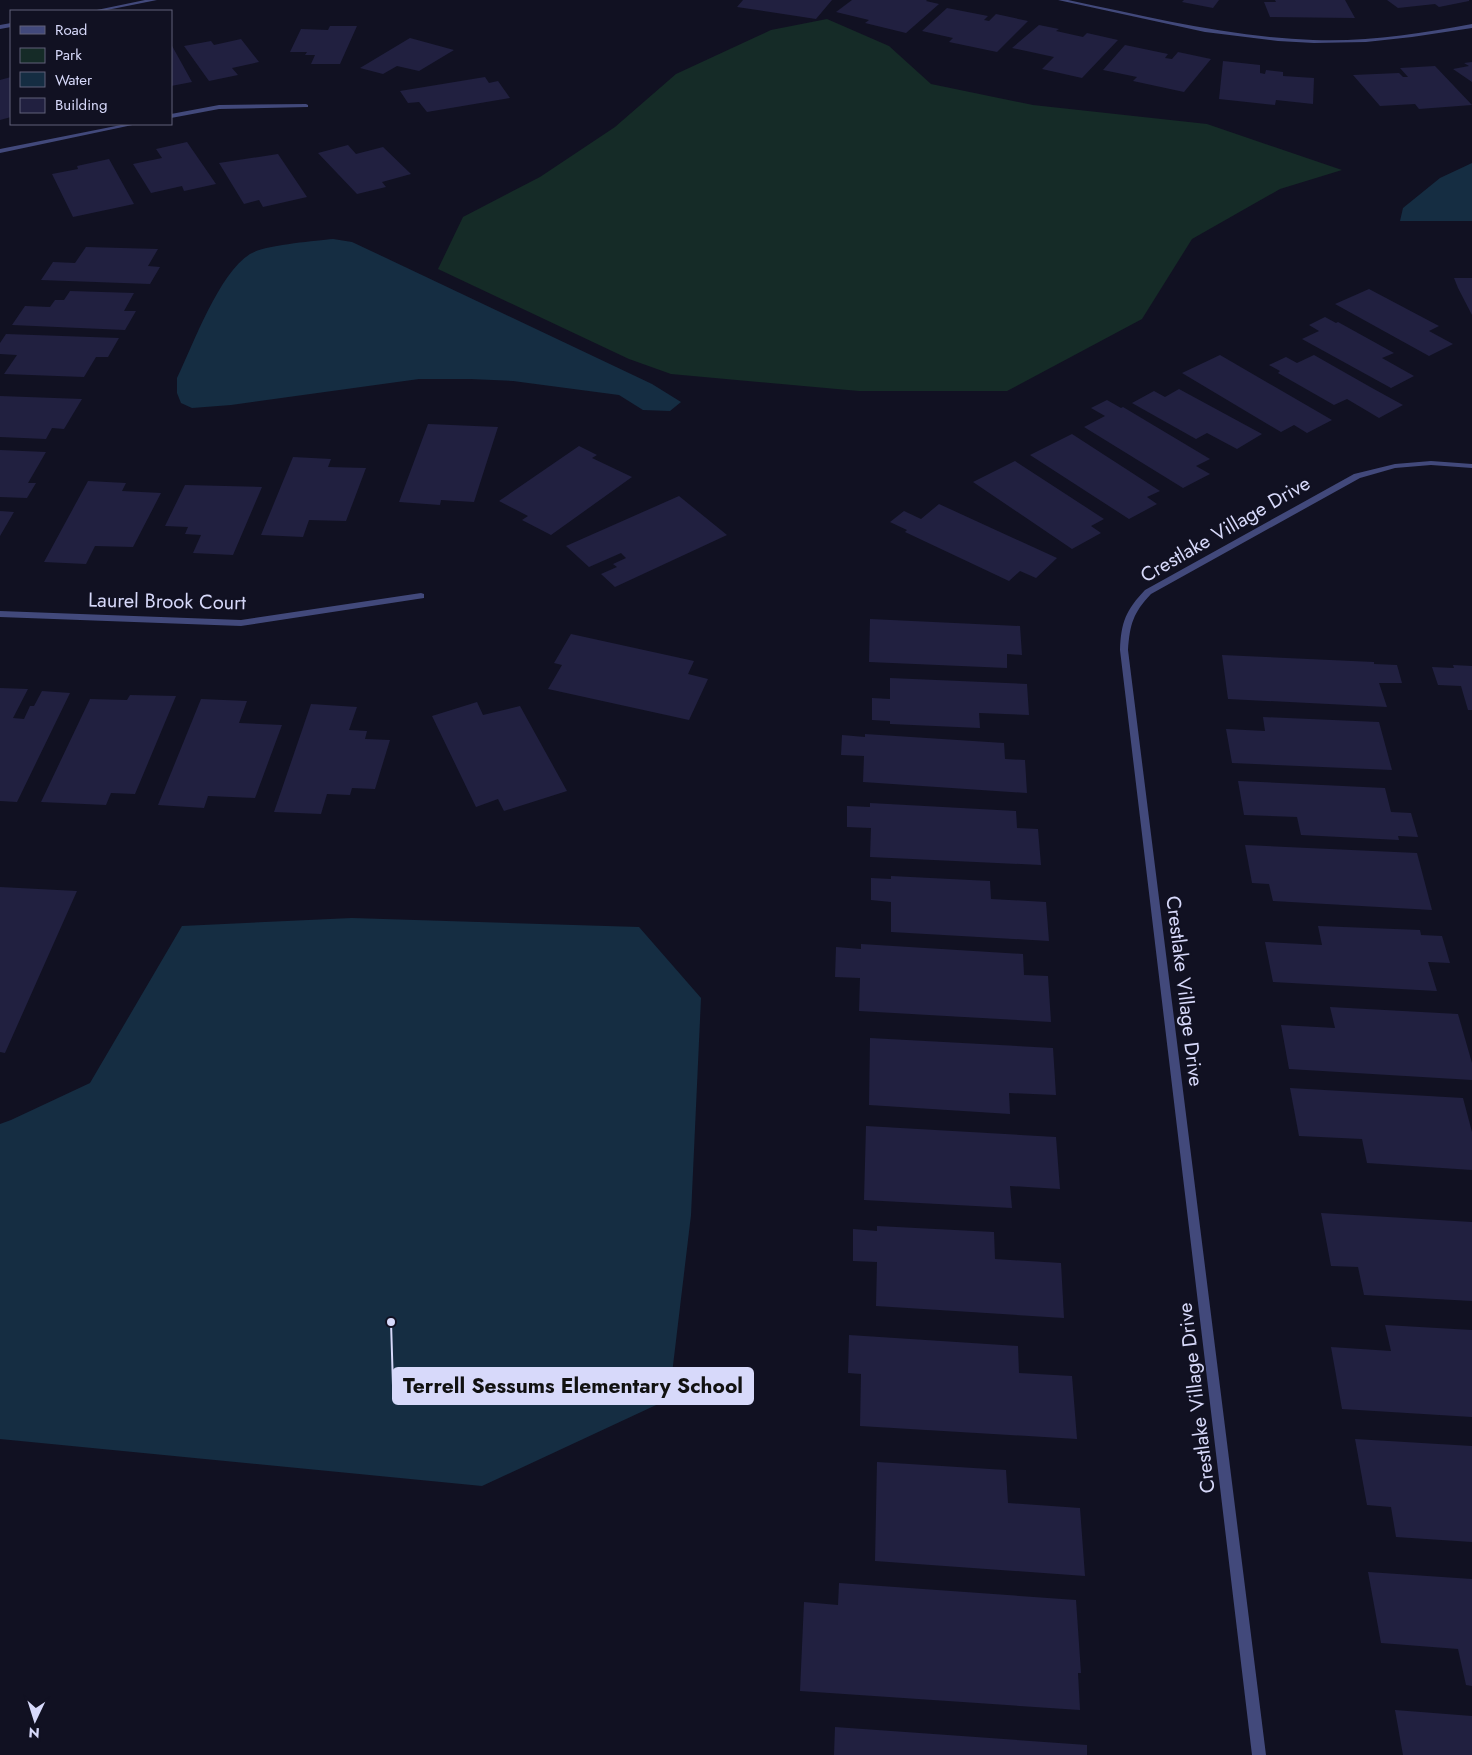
<svg xmlns="http://www.w3.org/2000/svg" width="1472" height="1755" font-family="Jost,sans-serif">
<rect width="100%" height="100%" fill="#112"/>
<!-- green -->
<path fill="#152b27" d="M827,19L889,46L931,84L1033,105L1207,124L1342,170L1280,189L1192,239L1142,319L1007,391H859L671,374L629,359L438,269L463,217L540,177L615,127L676,74L771,30Z"/>
<!-- water -->
<path fill="#152d42" d="M1472,163V221H1400L1403,208L1440,178Z
M333,239L352,242L386,258L652,384L681,402L670,411L643,410L619,395L513,381L471,379H419L231,405L192,408L181,403L177,393V378C193,345 219,273 250,254C264,245 315,241 333,239Z
M352,918L639,927L701,998L691,1215L669,1399L482,1486L0,1439V1124L11,1120L90,1083L182,926Z"/>
<!-- building -->
<path fill="#212040" d="M743,0H832L816,19L737,7Z
M852,0H927L926,1L939,4L906,33L865,23L869,20L836,12Z
M1184,0H1219L1213,8L1182,2Z
M1275,0H1345L1355,18L1270,17L1264,2H1276Z
M1387,0H1469V1L1439,7L1435,4L1398,8Z
M947,8L988,16L984,20L989,21L996,14L1028,21L997,52L949,42L953,38L922,31Z
M1039,25L1059,29L1056,31L1083,37L1087,33L1118,40L1082,78L1042,69L1054,57L1012,48Z
M330,26H357L340,64H311L315,55H305L307,52H290L301,29L328,30Z
M410,38L454,50L419,71L397,66L383,74L360,68Z
M241,39L259,62L232,68L238,75L209,81L184,46L211,41L214,45Z
M171,44L192,82L171,86Z
M1125,45L1168,54L1165,58L1172,59L1178,52L1211,59L1184,92L1133,81L1137,77L1103,70Z
M1223,61L1260,65V73L1265,74L1266,70L1283,72V76L1314,78L1313,104L1276,100L1275,105L1219,99Z
M1472,62V82L1453,69L1469,66L1464,63Z
M1435,66L1472,105L1419,109L1415,104L1380,106L1353,75L1399,73L1403,77H1408L1400,68Z
M11,77V117L0,120V80Z
M485,77L489,83L498,81L510,98L427,112L419,102L408,103L400,91Z
M187,142L216,184L184,191L182,186L151,193L133,164L162,158L156,149Z
M348,145L356,154L383,147L411,174L382,182L386,187L357,194L318,153Z
M278,154L307,197L263,207L259,200L244,204L219,163Z
M109,159L134,204L73,217L52,174L78,169L77,166Z
M86,247L158,249L148,266L160,267L150,284L41,280L53,262L75,263Z
M1454,278H1472V315L1458,288Z
M1369,289L1439,326L1429,331L1453,344L1429,356L1335,304Z
M70,291L134,293L124,311H136L125,330L12,325L25,306L50,307L55,300H64Z
M1325,317L1336,323L1338,322L1394,353L1382,358L1414,376L1391,388L1302,339L1319,331L1309,325Z
M6,334L119,338L108,357H96L84,377L4,374L17,355L0,354V343Z
M1220,355L1301,402L1332,420L1307,433L1294,425L1281,432L1182,373Z
M1314,355L1372,388L1403,405L1379,418L1347,399L1334,405L1278,373L1280,371L1269,365L1286,357L1297,363Z
M1179,389L1262,434L1237,449L1207,433L1196,439L1132,403L1154,391L1165,397Z
M0,396L82,399L64,429L52,428L46,439L0,437Z
M1107,400L1121,408L1123,407L1210,459L1196,466L1210,474L1183,488L1084,427L1105,416L1091,408Z
M428,424L498,427L474,502L441,500L440,505L399,502Z
M1072,434L1160,491L1147,497L1157,504L1129,519L1030,455Z
M579,446L597,455L592,458L632,477L551,535L522,520L528,516L499,501Z
M0,450L46,452L28,483H36L27,498L0,497Z
M293,457L331,459L328,467L366,468L346,521L309,520L303,537L261,535Z
M1015,461L1104,519L1091,526L1101,533L1072,549L973,482Z
M88,481L126,483L122,491L161,493L133,547L95,546L86,564L44,562Z
M185,485L262,487L233,555L193,553L201,535L185,534L188,527L165,526Z
M679,496L727,535L615,587L601,574L617,567L613,564L626,558L621,553L589,567L566,546Z
M939,504L1057,558L1036,578L1020,571L1009,581L905,532L907,530L890,522L904,511L921,519Z
M0,511L14,512L0,536Z
M870,619L1020,626L1022,655L1007,654V668L869,662Z
M571,634L694,661L688,674L708,679L689,720L548,689L562,665L554,663Z
M1222,655L1374,662V664L1397,665L1402,683H1379L1387,707L1228,699Z
M1453,665L1472,666V710H1468L1461,686L1438,685L1432,667L1454,668Z
M890,678L1027,684L1029,715L979,713L980,728L890,724V721L872,720V698L890,699Z
M0,688L28,689L13,718L24,719L30,706H34L42,691L70,693L17,802L0,801Z
M130,695L176,696L135,794L111,793L106,805L41,802L90,699L127,700Z
M201,699L247,701L239,723L282,725L255,798L208,796L204,808L158,805Z
M477,702L483,715L520,706L567,791L504,811L498,799L476,807L432,716Z
M311,704L357,707L349,730L367,731L365,739L390,740L375,789L352,788L350,795L327,794L321,814L274,812Z
M1263,717L1379,722L1392,770L1232,763L1226,729L1265,731Z
M865,734L1004,743L1005,759L1025,760L1027,793L863,782L864,756L841,755L842,735L865,737Z
M1238,781L1385,788L1391,812L1411,813L1418,837L1398,836L1399,840L1301,835L1297,817L1244,815Z
M870,803L1016,811L1017,828L1038,829L1041,865L870,857L871,828L847,827V806L870,807Z
M1245,845L1417,853L1432,910L1273,901L1269,884L1252,883Z
M891,876L990,881L991,899L1046,902L1049,941L891,932V902L871,900V878L891,879Z
M0,887L77,891L5,1053L0,1052Z
M1318,926L1420,930L1421,935L1442,936L1450,963L1428,962L1437,991L1273,982L1265,942L1322,945Z
M861,944L1023,954L1024,975L1048,976L1051,1022L859,1011L860,978L835,977L836,947L861,949Z
M1330,1007L1458,1014L1472,1063V1080L1289,1069L1281,1025L1335,1028Z
M870,1038L1053,1048L1056,1095L1009,1093L1010,1114L869,1105Z
M1290,1088L1463,1098L1472,1132V1170L1367,1163L1362,1139L1299,1136Z
M866,1126L1056,1137L1060,1189L1010,1186L1012,1208L864,1200Z
M1321,1213L1472,1222V1301L1364,1295L1358,1267L1331,1266Z
M877,1226L994,1232L995,1259L1061,1263L1064,1318L876,1306L877,1262L853,1261V1229L877,1231Z
M1385,1325L1472,1330V1417L1342,1409L1331,1347L1391,1351Z
M849,1335L1018,1346L1019,1373L1072,1376L1077,1439L860,1426L861,1374L848,1373Z
M1355,1439L1472,1446V1542L1396,1537L1391,1507L1367,1505Z
M877,1462L1006,1470L1008,1503L1080,1508L1085,1576L875,1561Z
M1368,1572L1472,1579V1686L1466,1685L1458,1649L1381,1643Z
M839,1583L1076,1600L1081,1673H1078L1080,1710L800,1691L804,1602L838,1605Z
M1395,1710L1472,1716V1755H1403Z
M835,1727L1087,1745V1755H834Z"/>
<g fill="none" stroke-linecap="round" stroke-linejoin="round">
<!-- minor -->
<path fill="#42497b" fill-rule="evenodd" d="M1058,0H1068C1149,17 1230,37 1313,40C1366,42 1419,34 1472,24V28L1412,37L1366,42L1314,43L1278,41L1205,32Z
M306,104L308,105V107L219,109L171,118V114L219,105Z
M126,124H137L0,153V149Z
M1431,461L1472,464V468L1431,465L1395,468L1360,478L1151,594C1133,613 1130,624 1128,650L1266,1755H1252L1120,650C1121,622 1126,610 1145,590L1354,474L1395,464Z
M421,593L424,594V598L241,626L0,617V611L241,620Z"/>
<!-- tertiary -->
<path fill="#42497b" fill-rule="evenodd" d="M145,0H157L102,11H92Z
M11,23V27L0,29V25Z"/>
</g>
<g text-anchor="middle" stroke-width="4" stroke-linejoin="round" paint-order="stroke">
<!-- street labels -->
<g font-size="20" fill="#d7d9fa" stroke="#112">
<text transform="translate(1225 529) rotate(-30)" y="7">Crestlake Village Drive</text>
<text transform="translate(167 601) rotate(1)" y="7">Laurel Brook Court</text>
<text transform="translate(1185 991) rotate(83)" y="7">Crestlake Village Drive</text>
<text transform="translate(1196 1398) rotate(-97)" y="7">Crestlake Village Drive</text>
</g>
</g>
<!-- callouts -->
<path fill="none" stroke="#d7d9fa" stroke-width="2" d="M391 1322L393 1386"/>
<circle fill="#d7d9fa" stroke="#112" stroke-width="2" cx="391" cy="1322" r="5"/>
<rect fill="#d7d9fa" stroke="#d7d9fa" stroke-width="2" x="393" y="1368" width="360" height="36" rx="5"/>
<g font-size="21" text-anchor="middle" font-weight="bold" fill="#111">
<text x="573" y="1393">Terrell Sessums Elementary School</text>
</g>
<!-- legend -->
<rect x="10" y="10" width="162" height="115" fill="#111122" stroke="#606178"/>
<rect x="20" y="26" width="25" height="8" fill="#42497b" stroke="#606178"/>
<text x="55" y="35" font-size="15" fill="#d7d9fa">Road</text>
<rect x="20" y="48" width="25" height="15" fill="#152b27" stroke="#606178"/>
<text x="55" y="60" font-size="15" fill="#d7d9fa">Park</text>
<rect x="20" y="72" width="25" height="15" fill="#152d42" stroke="#606178"/>
<text x="55" y="85" font-size="15" fill="#d7d9fa">Water</text>
<rect x="20" y="98" width="25" height="15" fill="#212040" stroke="#606178"/>
<text x="55" y="110" font-size="15" fill="#d7d9fa">Building</text>
<!-- north arrow -->
<g transform="translate(35 1720) rotate(184)" stroke="#111122" stroke-width="4" paint-order="stroke">
<path d="M0-4L9 19L0 12L-9 19Z" fill="#d7d9fa"/>
<text y="-8" font-size="14" font-weight="bold" text-anchor="middle" fill="#d7d9fa">N</text>
</g>
</svg>
